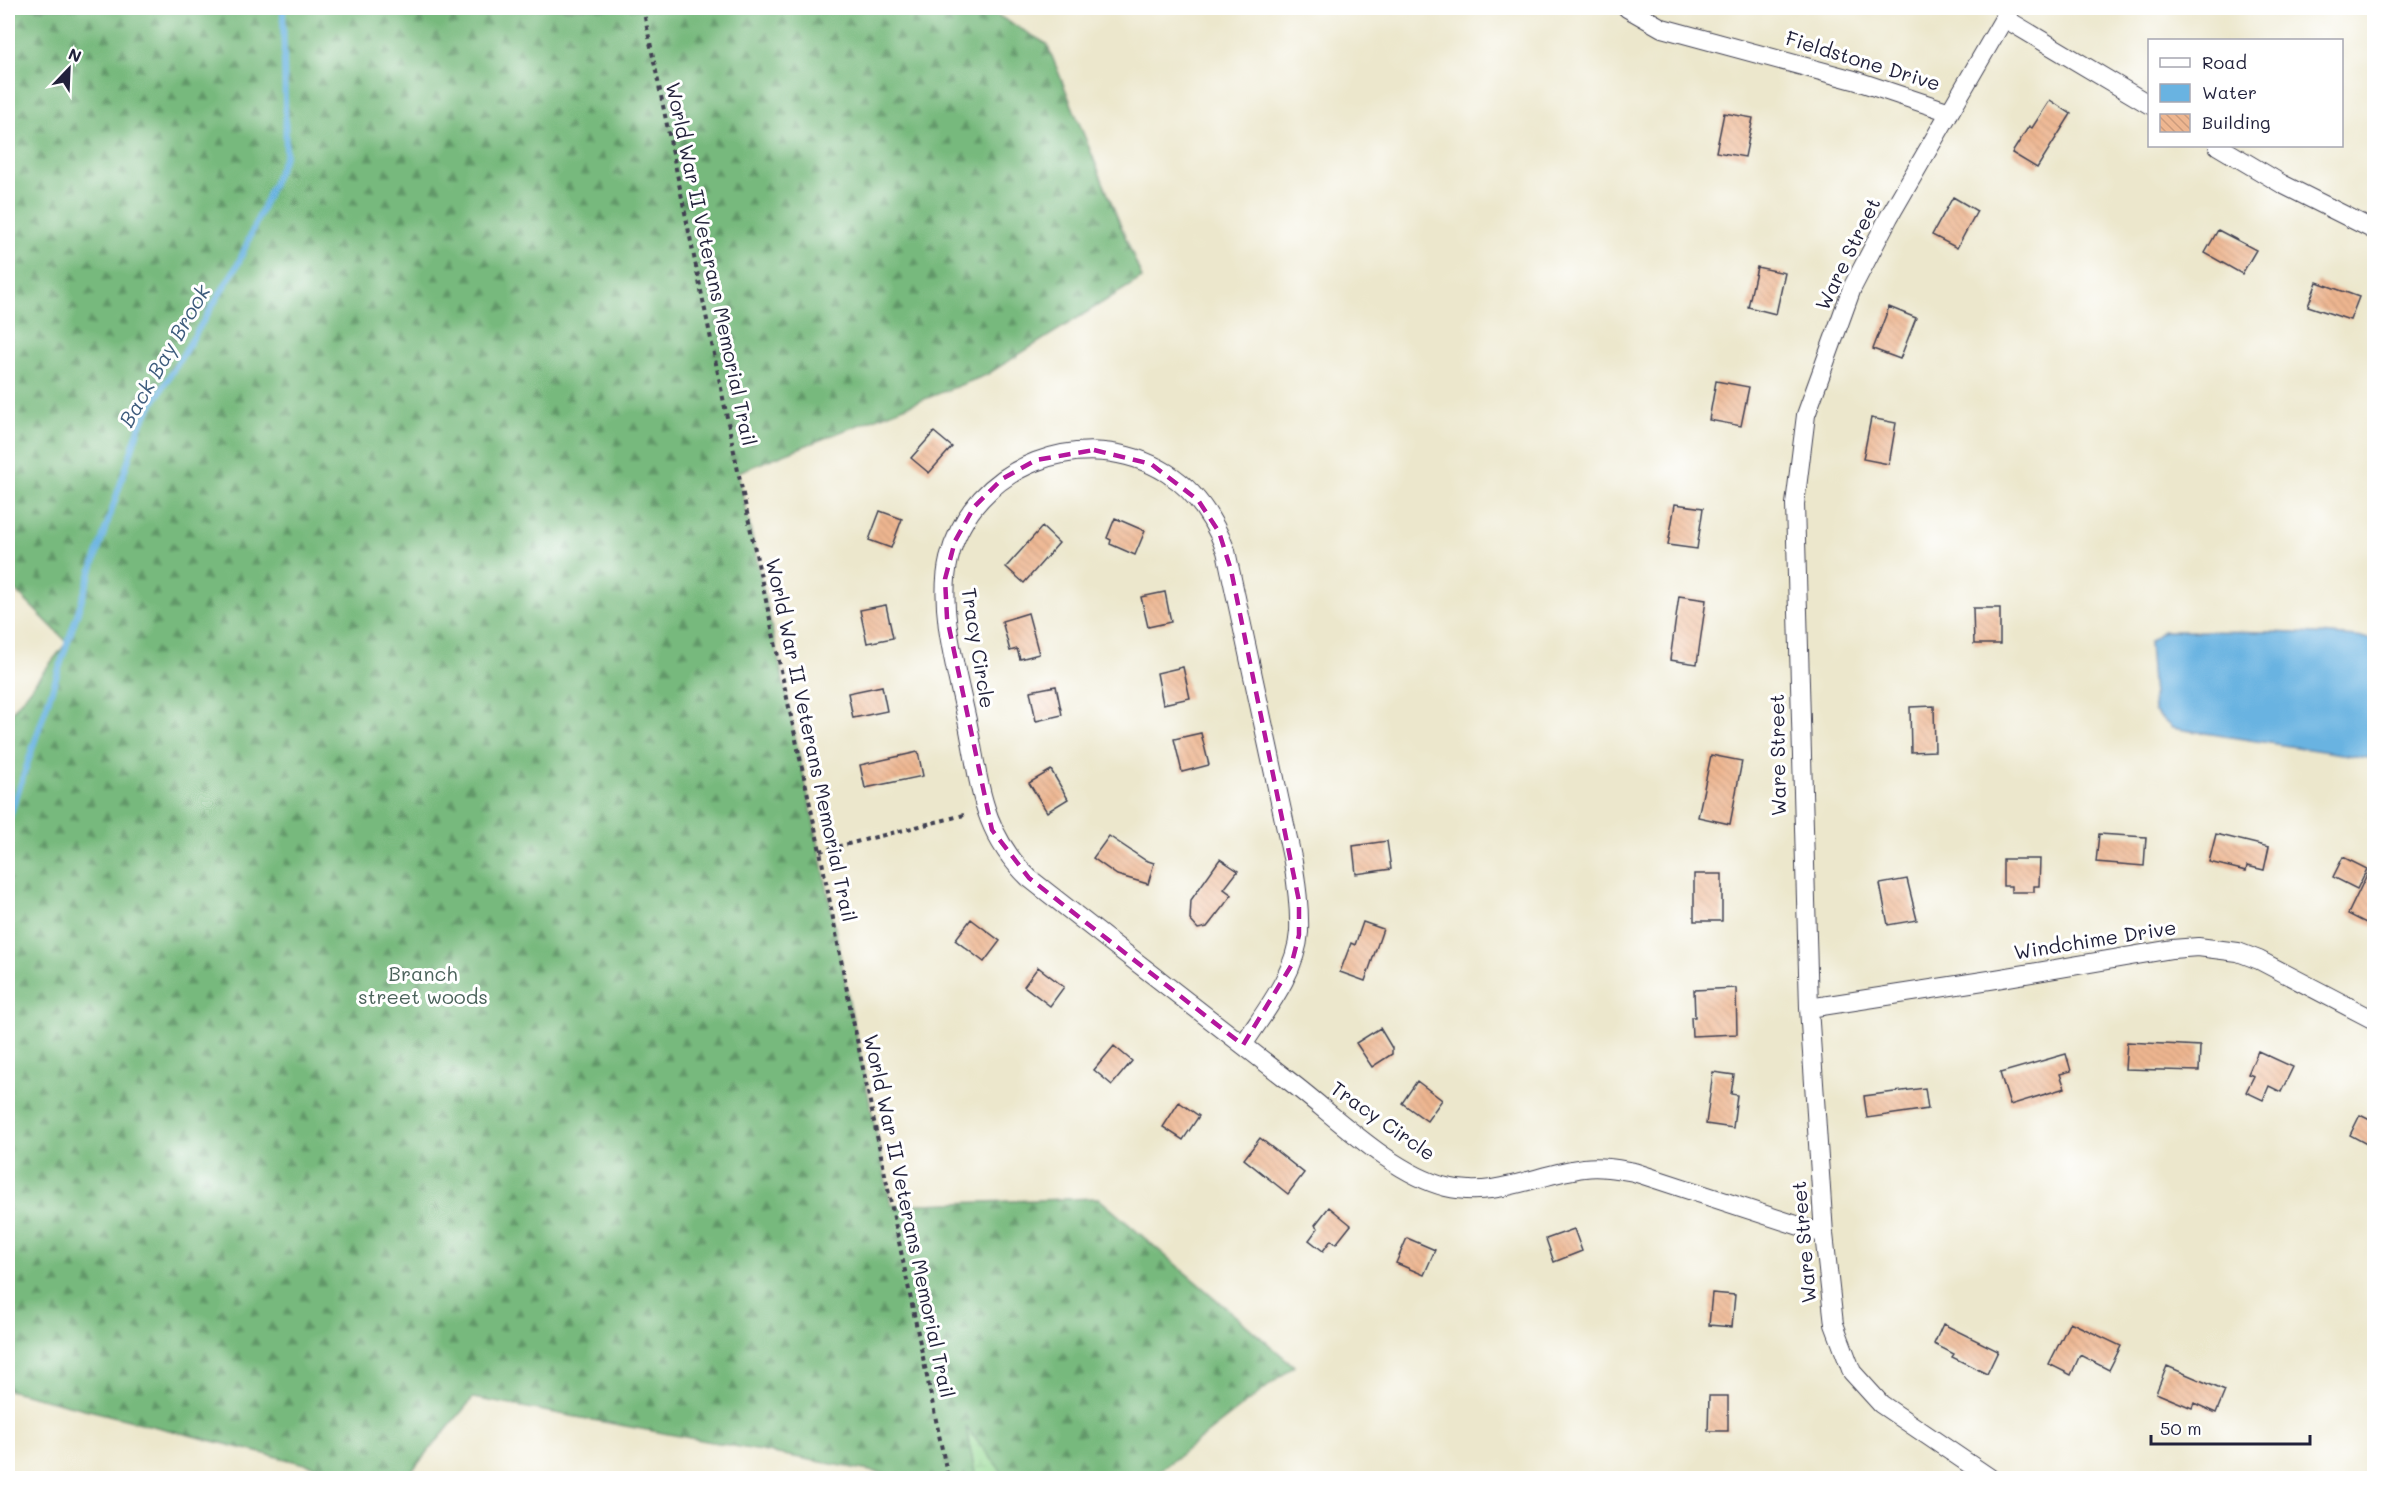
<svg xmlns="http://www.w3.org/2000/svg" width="2382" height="1486" font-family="Mali,sans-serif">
<defs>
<pattern id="forest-firs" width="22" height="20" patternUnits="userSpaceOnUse" patternTransform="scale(1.5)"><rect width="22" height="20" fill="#77b97d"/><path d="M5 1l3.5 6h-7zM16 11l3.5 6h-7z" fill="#619668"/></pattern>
<pattern id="wetland-marsh" width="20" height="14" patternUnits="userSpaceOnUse" patternTransform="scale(1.5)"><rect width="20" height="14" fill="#94d993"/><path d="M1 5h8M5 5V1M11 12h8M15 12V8" fill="none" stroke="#7fba80"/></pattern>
<pattern id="building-back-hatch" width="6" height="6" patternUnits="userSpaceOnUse" patternTransform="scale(1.5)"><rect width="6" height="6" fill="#eeb690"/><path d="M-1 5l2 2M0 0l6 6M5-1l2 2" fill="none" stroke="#cc9c7d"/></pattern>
</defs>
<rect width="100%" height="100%" fill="#fff"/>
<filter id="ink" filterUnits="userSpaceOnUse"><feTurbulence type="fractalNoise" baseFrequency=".0167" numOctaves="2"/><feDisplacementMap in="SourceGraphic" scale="12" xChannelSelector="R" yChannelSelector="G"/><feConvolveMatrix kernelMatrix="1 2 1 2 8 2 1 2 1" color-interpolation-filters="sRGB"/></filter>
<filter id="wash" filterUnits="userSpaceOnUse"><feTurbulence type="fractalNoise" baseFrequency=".008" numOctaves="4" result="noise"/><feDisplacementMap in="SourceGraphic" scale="24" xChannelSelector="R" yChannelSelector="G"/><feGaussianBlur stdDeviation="1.35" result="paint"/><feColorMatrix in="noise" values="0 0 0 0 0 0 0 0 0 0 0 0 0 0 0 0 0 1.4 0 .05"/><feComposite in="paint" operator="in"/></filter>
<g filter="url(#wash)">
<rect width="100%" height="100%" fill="#ece7cc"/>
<!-- forest -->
<path fill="url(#forest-firs)" stroke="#4c6e5c" stroke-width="1.5" d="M8,8H985L1047,44L1142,278L986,375L738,472L820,851L849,1001L891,1205L1098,1198L1294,1366L1150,1478H908L473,1398L406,1478H362L8,1390V717L67,642L8,583Z"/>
<!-- wetland -->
<path fill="url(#wetland-marsh)" stroke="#5b7e67" stroke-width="1.5" d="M966,1427L1007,1478H976Z"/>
<!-- water -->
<path fill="#69b3e1" stroke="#466a8e" stroke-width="1.5" d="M2163,631C2233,631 2304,631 2374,639V759L2172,728L2154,711L2149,642Z"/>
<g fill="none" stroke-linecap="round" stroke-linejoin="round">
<!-- stream -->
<path stroke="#69b3e1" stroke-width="6" d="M8,822L140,425L238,264L286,154L283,9L281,8"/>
</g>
<g id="blocks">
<!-- building -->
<path fill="url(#building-back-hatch)" d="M2050,100L2071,114L2037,168L2012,153L2029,126L2032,128Z
M1724,113L1753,118L1745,157L1716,152Z
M1953,197L1977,211L1957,248L1932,235Z
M2218,230L2256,250L2242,274L2205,253Z
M1757,267L1785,273L1776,314L1748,307Z
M2317,282L2359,297L2350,320L2308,306Z
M1889,307L1916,318L1900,359L1873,349Z
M1716,381L1749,387L1741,426L1709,420Z
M1871,418L1896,423L1889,464L1863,459Z
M934,432L952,447L929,473L911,458Z
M1675,504L1703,508L1697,549L1668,545Z
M880,511L902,519L891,548L869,540Z
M1115,518L1145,531L1135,555L1110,544L1111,540L1107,538Z
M1042,527L1059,543L1024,583L1006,567Z
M1165,592L1171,622L1148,627L1141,597Z
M1679,596L1706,600L1697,664L1670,660Z
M886,605L893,638L867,643L860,610Z
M1973,608H2000V644H1974Z
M1028,613L1039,654L1020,659L1017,649L1010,651L1002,621Z
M1183,667L1190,698L1163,704L1157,673Z
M882,686L887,711L853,718L848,693Z
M1056,686L1062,715L1036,721L1030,691Z
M1934,706L1935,751L1911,752L1910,707Z
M1201,733L1209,765L1182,772L1174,739Z
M918,752L923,776L865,788L860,765Z
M1711,755L1742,761L1730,824L1698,817Z
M1051,770L1068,799L1047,812L1029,783Z
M2099,834L2146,837L2144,866L2096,862Z
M2216,834L2269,847L2264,870L2247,866L2246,871L2209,862Z
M1109,836L1145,860L1154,863L1148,884L1117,875L1093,858Z
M1387,841L1391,869L1356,874L1353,846Z
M2343,857L2367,869L2357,889L2333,877Z
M1220,859L1238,871L1224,889L1232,895L1207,927L1198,929L1190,920L1191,900Z
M2003,859H2040L2039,886H2034V892H2011V886H2003Z
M2374,860V927L2348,914Z
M1694,874H1722V921H1694Z
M1907,879L1917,920L1888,925L1880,884Z
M971,919L1000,941L984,962L955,940Z
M1363,922L1383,929L1365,981L1340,972L1351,943L1355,945Z
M1038,967L1064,987L1050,1006L1024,986Z
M1736,988L1737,1034L1692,1036L1691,1017H1695L1694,990Z
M1380,1028L1392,1048V1054L1372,1067L1356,1043Z
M2127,1042L2200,1046L2199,1071L2125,1069Z
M1114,1046L1132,1061L1112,1085L1094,1070Z
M2258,1051L2293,1067L2281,1092L2269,1086L2263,1100L2246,1092L2254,1076L2248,1074Z
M2066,1054L2071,1071L2060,1074L2065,1088L2010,1105L2000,1073Z
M1713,1072L1734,1075L1731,1094L1737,1095L1733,1128L1706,1124Z
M1417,1081L1442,1100L1427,1121L1402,1103Z
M1925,1088L1928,1109L1867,1118L1864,1096Z
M1179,1102L1199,1116L1183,1140L1163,1127Z
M2360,1115L2374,1122V1148L2350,1135Z
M1260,1138L1304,1173L1288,1194L1244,1159Z
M1329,1207L1351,1225L1336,1244L1331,1240L1323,1251L1309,1240L1318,1228L1315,1225Z
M1574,1229L1582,1251L1554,1262L1546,1239Z
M1407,1238L1435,1250L1424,1275L1396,1263Z
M1712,1293L1735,1295L1732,1327L1709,1325Z
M2070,1322L2121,1346L2109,1370L2080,1355L2071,1375L2049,1364Z
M1943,1324L1998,1351L1987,1374L1952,1357L1954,1354L1934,1344Z
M2167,1366L2225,1391L2216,1413L2194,1403L2192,1408L2156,1393Z
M1709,1396H1728V1431H1708Z"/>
</g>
</g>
<g filter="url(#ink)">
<use href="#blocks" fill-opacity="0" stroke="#404051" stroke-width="1.5"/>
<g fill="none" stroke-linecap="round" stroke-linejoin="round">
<!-- street casing -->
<g stroke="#404051" stroke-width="20">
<path id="street" d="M1627,8L1662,28L1854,80L1950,112
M2004,18L2150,105
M2218,146L2282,184L2374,230
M1809,1008L1996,979L2172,949L2198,947L2238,952L2259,960L2374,1020
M1243,1045C1265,1011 1296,974 1299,932C1300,908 1297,886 1293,862L1226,551C1214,519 1196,491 1167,473C1085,422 972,465 949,559C937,609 958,676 968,725C980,785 982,833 1029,878C1118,948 1207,1017 1297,1087C1339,1120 1394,1174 1446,1187C1495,1199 1537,1174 1584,1168C1601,1166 1617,1169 1634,1172L1824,1234
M1990,1478L1881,1404L1852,1372L1834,1324L1824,1234L1809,1008L1795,504L1806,415L1852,288L1889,217L2010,8"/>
</g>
<!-- path -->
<path stroke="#404051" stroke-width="4" stroke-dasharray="4.5 4.5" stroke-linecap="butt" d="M643,8L738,471L820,851L849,1001L948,1478
M820,851L968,814"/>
<!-- street -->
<use href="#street" stroke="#fff" stroke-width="18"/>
</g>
</g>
<!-- marked area -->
<path fill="none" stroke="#b5179e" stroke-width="4.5" stroke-dasharray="12 8" stroke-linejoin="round" d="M1094,450L1151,464L1198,500L1219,532L1231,570L1299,901V935L1291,966L1243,1045L1029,878L992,830L947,618L945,579L955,541L974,507L1002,479L1036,460Z"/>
<g text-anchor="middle" stroke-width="6" stroke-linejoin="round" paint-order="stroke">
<!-- street labels -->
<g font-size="20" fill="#22223b" stroke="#fff">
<text transform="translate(1863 61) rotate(17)" y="7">Fieldstone Drive</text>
<text transform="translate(1848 254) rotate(-64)" y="7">Ware Street</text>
<text transform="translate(711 264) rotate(78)" y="7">World War II Veterans Memorial Trail</text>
<text transform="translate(978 648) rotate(81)" y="7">Tracy Circle</text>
<text transform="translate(811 740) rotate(78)" y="7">World War II Veterans Memorial Trail</text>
<text transform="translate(1778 755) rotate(-91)" y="7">Ware Street</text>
<text transform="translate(2095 940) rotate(-9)" y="7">Windchime Drive</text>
<text transform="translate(1383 1121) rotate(35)" y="7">Tracy Circle</text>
<text transform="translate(909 1216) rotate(78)" y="7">World War II Veterans Memorial Trail</text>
<text transform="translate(1804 1242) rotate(-95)" y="7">Ware Street</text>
</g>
<!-- park labels -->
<g font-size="20" fill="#4a625a" stroke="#fff">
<text x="423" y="981">Branch<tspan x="423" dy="23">street woods</tspan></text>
</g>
<!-- water labels -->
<g font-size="21" font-style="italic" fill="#3e5c7d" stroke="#fff">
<text transform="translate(165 356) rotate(-60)" y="7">Back Bay Brook</text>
</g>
</g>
<!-- margin -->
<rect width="2382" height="1486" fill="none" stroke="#fff" stroke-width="30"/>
<!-- legend -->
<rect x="2148" y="39" width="195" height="108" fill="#ffffff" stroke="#a7a7b1" stroke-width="1.5"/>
<rect x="2160" y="58" width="30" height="9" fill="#ffffff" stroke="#a7a7b1" stroke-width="1.5"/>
<text x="2202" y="69" font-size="18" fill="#22223b">Road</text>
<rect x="2160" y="84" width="30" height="18" fill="#69b3e1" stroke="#a7a7b1" stroke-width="1.5"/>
<text x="2202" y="99" font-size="18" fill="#22223b">Water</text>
<rect x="2160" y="114" width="30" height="18" fill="url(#building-back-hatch)" stroke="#a7a7b1" stroke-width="1.5"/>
<text x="2202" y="129" font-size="18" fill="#22223b">Building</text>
<!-- north arrow -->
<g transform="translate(69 69) rotate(23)" stroke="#ffffff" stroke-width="4.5" paint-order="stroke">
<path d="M0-4.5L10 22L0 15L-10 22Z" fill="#22223b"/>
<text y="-9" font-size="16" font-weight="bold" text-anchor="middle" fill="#22223b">N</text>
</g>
<!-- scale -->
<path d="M2151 1435v9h159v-9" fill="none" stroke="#22223b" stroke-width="3"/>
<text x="2160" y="1435" font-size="18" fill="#22223b" stroke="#ffffff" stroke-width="4.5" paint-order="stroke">50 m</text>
</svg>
